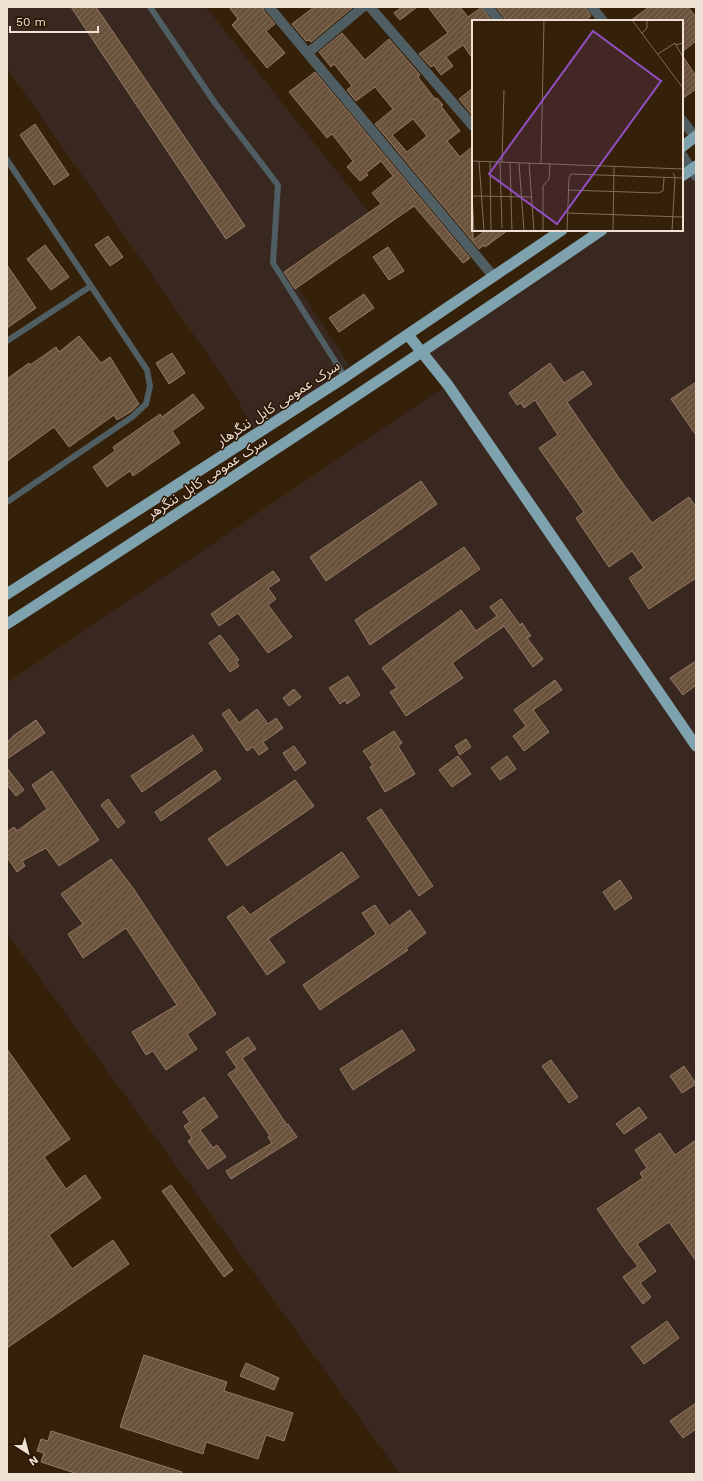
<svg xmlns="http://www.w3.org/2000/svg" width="703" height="1481" font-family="'Work Sans','Noto Sans Arabic',sans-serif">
<defs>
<pattern id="building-hatch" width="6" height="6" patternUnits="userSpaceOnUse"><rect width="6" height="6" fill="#6a523c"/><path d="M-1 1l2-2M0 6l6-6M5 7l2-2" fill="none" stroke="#806b57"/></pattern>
</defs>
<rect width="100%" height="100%" fill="#35200a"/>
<!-- industrial -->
<path fill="#39281f" d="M7,7H206L370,213L286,269L350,365L255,433L233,391L7,68Z
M696,166V1471L692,1474H400L7,933V683L447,385L422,353L602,230H682V176Z"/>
<!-- building -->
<path fill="url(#building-hatch)" stroke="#947a63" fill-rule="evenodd" d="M71,7H96L245,226L226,239Z
M229,7H263L264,11L275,24L266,31L285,53L267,68L232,25L238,19Z
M314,7H353L311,42L309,40L306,41L292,24Z
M402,7H417L400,20L394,13Z
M428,7H460L468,17L482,7L491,21H473V59L463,45L446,57L453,66L441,75L434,65L431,67L419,54L448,33Z
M496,7H585L591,16L584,21H505L504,17Z
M649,7H688L696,17V41L682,52V21H630Z
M342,33L365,60L389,39L420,75L418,77L435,99L437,98L443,105L441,106L460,131L447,141L460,157L473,146V240L486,230H508L485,247L484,245L479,249L375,124L393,109L375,87L356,101L347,90L352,86L334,64L331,67L319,52ZM413,119L427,136L407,152L392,135Z
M682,55L696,76V89L682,99Z
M315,72L470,258L463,263L414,206L295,289L284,272L381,204L372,193L393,176L381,161L366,173L368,175L360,181L347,167L353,161L332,134L327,138L289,92Z
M473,88V116L459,99Z
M35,124L69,175L54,185L20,135Z
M108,236L123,257L110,266L95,245Z
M45,245L69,277L51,290L27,259Z
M388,247L404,271L389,280L373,257Z
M7,265L36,308L7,328Z
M364,294L374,308L339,332L329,318Z
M79,336L101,363L110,357L139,404L132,411L117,420L114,415L69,447L54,427L7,461V379L29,363L30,365L56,347L59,352Z
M172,353L185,373L169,384L156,363Z
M550,363L564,383L583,371L592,384L567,402L621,481L652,523L689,497L696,507V578L649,609L629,578L644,568L632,551L609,567L576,518L584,512L539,448L558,435L535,400L524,408L521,403L517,405L509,393Z
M696,382V435L671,399Z
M193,394L204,408L172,431L180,443L133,476L130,471L107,487L93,467L115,451L113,447L160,414L162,417Z
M421,481L437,504L326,581L310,557Z
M464,547L480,569L370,645L355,620Z
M273,571L280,580L268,588L276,599L268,605L292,637L268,653L238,613L219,626L211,614Z
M501,599L520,625L522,623L531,636L527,638L543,659L533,667L504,626L452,663L463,678L406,716L390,692L397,688L382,668L461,610L476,631L497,616L490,607Z
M220,635L239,660L236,662L239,666L230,672L209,643Z
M696,661V685L683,695L670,678Z
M348,676L360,695L347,704L345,700L340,704L329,688Z
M555,680L562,690L533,710L549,732L524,751L513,736L526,726L514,710Z
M294,689L301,697L289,706L283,698Z
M229,709L239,723L257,709L268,724L276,718L283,728L263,742L268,749L259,755L253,747L247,751L222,714Z
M36,720L45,733L7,759V742L13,737V736Z
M394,731L402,743L398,746L415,774L385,792L370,767L373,765L363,751Z
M193,735L203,750L142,792L131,776Z
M466,739L471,747L460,755L455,746Z
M294,746L306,763L295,771L283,753Z
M458,756L471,774L452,787L439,770Z
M507,756L516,769L500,780L491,768Z
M7,768L24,790L16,796L7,785Z
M215,770L221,779L161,821L155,812Z
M52,771L99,840L59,866L46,848L22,861L25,866L17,872L7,857V832L14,827L17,831L47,809L32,785Z
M295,780L314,806L227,866L208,839Z
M108,799L125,822L118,828L101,805Z
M381,809L433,886L419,896L367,818Z
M342,852L359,877L268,939L285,962L267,975L227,917L243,906L250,915Z
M111,859L133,888L216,1014L187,1034L197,1049L166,1070L153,1051L146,1055L132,1032L177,1005L126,928L83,958L68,934L83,924L61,894Z
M620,880L632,898L615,910L603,892Z
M375,905L389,926L410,910L426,933L406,948L408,950L320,1010L303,985L376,934L362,913Z
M402,1030L415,1050L353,1090L340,1069Z
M248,1037L256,1049L242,1058L287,1125L288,1124L297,1137L231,1179L226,1171L272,1143L268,1137L270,1136L228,1074L237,1068L226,1052Z
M7,1049L70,1139L44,1157L66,1189L85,1175L101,1198L49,1235L72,1269L113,1240L129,1264L7,1348Z
M551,1060L578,1097L569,1103L542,1066Z
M684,1066L696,1084L682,1093L670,1076Z
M204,1097L218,1117L200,1130L213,1148L217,1145L226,1157L208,1169L188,1141L192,1138L184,1126L190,1122L183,1112Z
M639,1107L647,1118L624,1134L616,1124Z
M660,1133L675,1155L696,1140V1261L669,1222L637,1244L656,1271L640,1283L651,1297L643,1304L623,1277L638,1266L626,1251L597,1209L643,1178L640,1173L647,1168L635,1150Z
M171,1185L233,1270L224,1277L162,1191Z
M667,1321L679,1338L644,1364L631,1347Z
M144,1355L227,1382L224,1391L293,1413L284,1441L266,1435L258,1459L206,1442L203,1454L120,1427Z
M246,1363L279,1378L274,1390L240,1376Z
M696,1403V1429L683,1438L670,1421Z
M51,1431L182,1472L181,1474H78L41,1462L44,1453L37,1451L41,1439L48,1441Z"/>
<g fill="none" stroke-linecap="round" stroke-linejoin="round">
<!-- service -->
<path stroke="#4f5e63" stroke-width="6" d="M150,7L215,103L278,185L273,263L345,377
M7,160L147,370L150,386L146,404L132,417L7,502
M7,341L91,286"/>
<!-- minor -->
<path stroke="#4f5e63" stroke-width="10" d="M269,7L494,277
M370,7L473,126
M488,7L499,21
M592,7L603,21
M308,53L363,7
M682,120L695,137
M682,155L696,176"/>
<!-- trunk -->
<path stroke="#7ea2ae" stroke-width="11" d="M682,147L696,136
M682,176L696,166
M408,335L448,385L696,746
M7,594L345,377L562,230
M7,624C207,495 406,364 602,230"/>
</g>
<g text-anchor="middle" stroke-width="3" stroke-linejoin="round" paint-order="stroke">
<!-- street labels -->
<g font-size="14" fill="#f0e1d5" stroke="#2a1602">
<text transform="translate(278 403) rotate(-33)" y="5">سرک عمومی کابل ننگرهار</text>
<text transform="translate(207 477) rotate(-33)" y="5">سرک عمومی کابل ننگرهر</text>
</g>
</g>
<!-- overview -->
<g transform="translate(472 20)">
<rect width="211" height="211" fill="#35200a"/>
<path fill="none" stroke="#806d5b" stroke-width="1" d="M160,0L211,68M170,13L175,8V0M204,25L211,37M186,34L203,23L204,25L211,23M0,141L211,149M7,141L12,211M18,142L19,211M28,142L30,208M30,142L32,70M38,142L40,211M47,143L52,211M57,143L62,211M69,143L72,0M96,170L186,173L191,171L192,158M0,174L2,210M0,176L59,177M95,193L211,197M71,211V166L77,159L78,143M95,211L97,158L99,154L211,158M141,211L142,147M200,211L203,157L201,153"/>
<path fill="#9250c3" fill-opacity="0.15" stroke="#9250c3" stroke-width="2" d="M121,11L189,61L85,204L17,154Z"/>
<rect width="211" height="211" fill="none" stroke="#f0e1d5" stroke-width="2"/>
</g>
<!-- border -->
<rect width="703" height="1481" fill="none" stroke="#f0e1d5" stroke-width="16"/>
<!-- north arrow -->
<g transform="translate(28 1453) rotate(144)" stroke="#2a1602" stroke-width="3" paint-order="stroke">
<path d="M0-3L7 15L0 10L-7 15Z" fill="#f0e1d5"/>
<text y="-6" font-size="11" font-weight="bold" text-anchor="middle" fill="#f0e1d5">N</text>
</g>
<!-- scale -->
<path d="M10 26v6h88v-6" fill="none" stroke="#f0e1d5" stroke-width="2"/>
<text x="16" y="26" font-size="12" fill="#f0e1d5" stroke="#2a1602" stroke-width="3" paint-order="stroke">50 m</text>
</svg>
